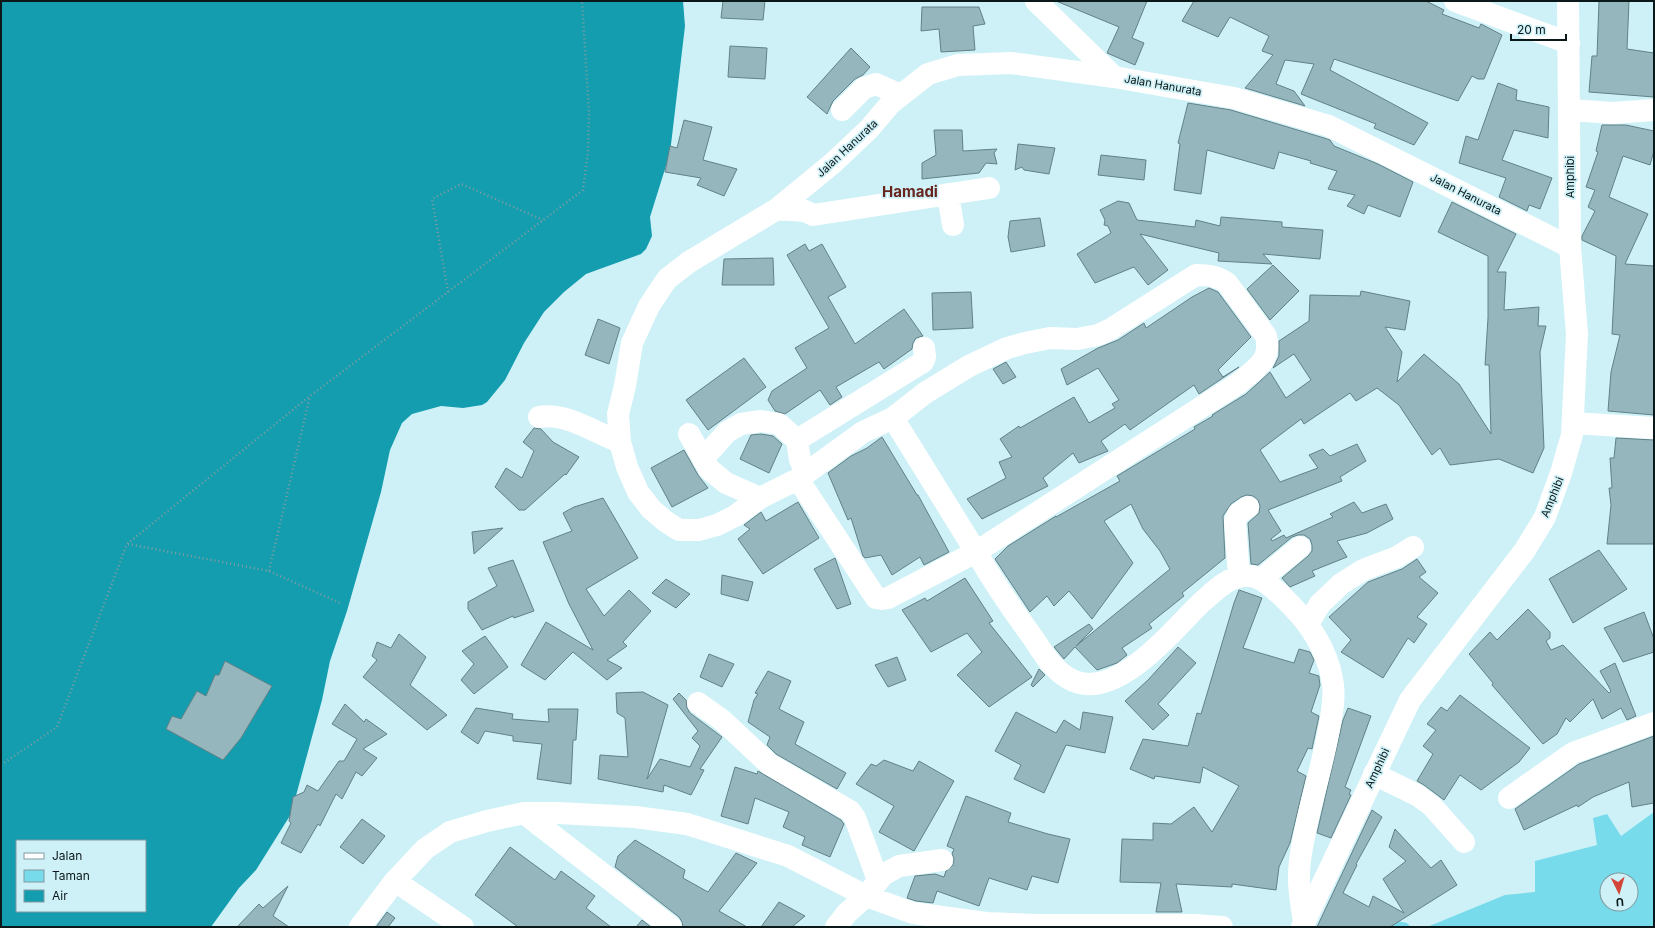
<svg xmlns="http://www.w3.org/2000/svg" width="1655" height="928" font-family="Inter,sans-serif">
<rect width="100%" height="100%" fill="#cef1f7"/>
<!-- green -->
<path fill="#78dbeb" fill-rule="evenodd" d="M1654,812V927H1427L1505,895L1535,892V861L1597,845L1593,818L1607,814L1621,836ZM1607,880H1631V904H1607Z
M1393,920L1407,923L1411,927H1391Z"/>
<!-- water -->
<path fill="#149daf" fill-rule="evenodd" d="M1,1H683L685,26L670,153L650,217L652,236L646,249L641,254L586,274L564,292L544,312L524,343L505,380L487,402L482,405L463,408L441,406L412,414L402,423L390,450L381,492L347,611L330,661L322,700L291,814L256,870L239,888L211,927H1ZM17,841H145V911H17Z"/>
<!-- building -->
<path fill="#94b6bc" stroke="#618187" d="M723,1H765L763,20L721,18Z
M1056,1H1147L1132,38L1144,43L1135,65L1107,53L1119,27Z
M1194,1H1426L1444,10L1442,14L1479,28L1481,24L1502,35L1484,79H1478L1472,76L1458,101L1334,59L1330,70L1428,123L1414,145L1374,128L1376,124L1301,94L1314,64L1285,60L1276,84L1294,91L1305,106L1245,88L1273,55L1262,51L1269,36L1230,17L1218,37L1182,21Z
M1599,1H1629L1627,49L1654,53V97L1589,92L1592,56H1597Z
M922,7H979L985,24L973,26L975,50L941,52L939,29L921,31Z
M730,46L767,48L765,79L728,77Z
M851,48L870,67L863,75L855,79L833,101L827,114L807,97Z
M1498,83L1517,90L1516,100L1549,107L1548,138L1514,130L1502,160L1552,178L1540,209L1529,205L1527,211L1499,197L1506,178L1459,163L1466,136L1478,140Z
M1188,103L1231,110L1324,138L1330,140L1334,146L1378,164L1413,182L1400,217L1368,205L1364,214L1347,206L1355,195L1328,189L1337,171L1310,163L1311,161L1279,152L1274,169L1207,150L1201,194L1174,190L1180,144L1178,143Z
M684,120L712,127L703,160L737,169L724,196L697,185L701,178L665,172L670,146L677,148Z
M1602,125H1626L1654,131V151L1650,165L1623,156L1609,197L1648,214L1625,264L1654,266V415L1608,411L1611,372L1620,335L1612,334L1616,256L1582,240V236L1595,211L1588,207L1595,190L1586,187L1598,152L1596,151Z
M934,130H962L963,151L997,149L994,153L997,164L986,163L979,173L922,179V163L936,155Z
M1018,144L1055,148L1049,174L1024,170L1022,167L1015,170Z
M1101,155L1146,160L1144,180L1098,175Z
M1118,201L1129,203L1137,220L1195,227L1196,220L1220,226L1221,217L1282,222V227L1323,230L1320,259L1263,254L1272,264L1218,261L1219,253L1140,234L1168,270L1148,285L1134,267L1095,283L1077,254L1111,233L1108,226L1104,225L1105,220L1100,210Z
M1452,202L1516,234L1497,272H1506L1504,310L1539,307L1538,326H1546L1540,352L1544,448L1533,473L1499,459L1450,465L1440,448L1432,455L1399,405L1377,388L1356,401L1350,393L1304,424L1301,419L1260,450L1280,482L1318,468L1309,455L1323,449L1330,456L1357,444L1366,461L1340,477L1342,481L1268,510L1281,531L1271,539L1272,541L1284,535L1286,538L1333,517L1330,514L1354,502L1362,513L1386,504L1393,519L1367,533L1337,541L1347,557L1312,571L1315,576L1290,587L1282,578L1308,556L1312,551V545L1310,539L1304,535H1298L1292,537L1258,565L1251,564L1248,523L1259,513L1260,506L1258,500L1253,496L1247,495L1241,497L1231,504L1223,516L1225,558L1182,593L1184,596L1149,624L1152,628L1122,648L1127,655L1117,663L1097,670L1075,647L1064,659L1054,647L1089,624L1093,629L1076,646L1170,569L1160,551L1143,529L1131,504L1104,521L1133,563L1092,619L1069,591L1054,606L1047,596L1030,612L995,559L1008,546L1056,516V517L1120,481L1117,476L1195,429L1194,427L1213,416L1212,415L1246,394L1270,372L1286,398L1311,380L1294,354L1273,368L1279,356V341L1309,321L1310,295L1360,296L1361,291L1410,301L1405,330L1385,327L1402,352L1397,382L1424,354L1459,384L1491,434L1489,365H1485L1488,318V256L1438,232Z
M1040,218L1045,246L1011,252L1008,237L1010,221Z
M805,244L809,251L822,244L846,287L828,297L855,344L904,309L923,336L916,338L913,343L912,349L884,369L879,362L836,387L842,397L830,405L820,390L785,414L775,411L768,400L772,391L807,368L795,348L829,328L787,255Z
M773,258L774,285H722L724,259Z
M1273,265L1299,291L1270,320L1247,289Z
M1209,288L1218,292L1251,337L1218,370L1223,377L1239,367L1199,394L1194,385L1130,430L1125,424L1101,441L1108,451L1079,463L1073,453L1043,478L1048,486L982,519L967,499L1006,478L999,462L1012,457L1000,439L1019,426L1020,428L1074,397L1089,423L1115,408L1112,404L1119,400L1098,368L1067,385L1061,369L1098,348L1118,340L1144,323L1146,328L1192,297Z
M971,292L973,328L933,330L932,293Z
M598,319L620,328L609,364L585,355Z
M744,358L766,387L708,430L686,400Z
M1006,362L1016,377L1003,384L993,369Z
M534,428L541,429L553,442L579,457L566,475L565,474L525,510H519L495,487L506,468L522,478L534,451L523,442Z
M761,434L773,436L782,444L769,473L740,459L751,435Z
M882,437L917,495H918L949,552L924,565L920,557L892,575L881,555L865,558L863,556L851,518L848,520L828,473L851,456L867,448Z
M1616,438L1654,440V544H1607L1611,505L1609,488H1612L1610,458H1614Z
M684,450L698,475L708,488L672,507L651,468Z
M603,498L638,558L586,589L604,616L629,590L651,611L623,642L627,646L607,660L622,668L607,680L573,652L545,680L521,665L546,622L593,650L569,604L543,542L572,531L563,513L574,507Z
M798,502L819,538L763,574L738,539L750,529L744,525L761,512L766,521Z
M503,528L474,554L472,532Z
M1599,550L1627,589L1573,623L1549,579Z
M835,558L851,604L837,609L814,569Z
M1417,559L1426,572L1419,577L1438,593L1417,617L1427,624L1414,643L1408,638L1383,678L1341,652L1351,640L1329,617L1368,582L1402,569Z
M513,560L534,611L514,618L513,616L482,630L468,609V602L497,586L488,568Z
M722,575L753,582L748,601L721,594Z
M965,578L993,621L989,623L1032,677L989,707L957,675L982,652L967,633L931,652L902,610L925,598L927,601Z
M666,579L690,594L676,608L652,593Z
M1239,590L1262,598L1243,648L1294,663L1299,649L1310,652L1314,660L1309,673L1319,676V678L1320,685L1311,712L1319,716L1312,749L1308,748L1297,771L1306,776L1290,843L1279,867L1276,890L1232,884V887L1176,884L1182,912H1156L1161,883L1120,882L1122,839L1153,840V823L1171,824L1194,807L1212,832L1239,786L1203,767L1200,783L1155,776L1154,779L1130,769L1143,739L1188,746L1197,713L1201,714L1234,603Z
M1528,609L1550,632V638L1546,641L1551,650L1563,645L1609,693L1611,691L1600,671L1615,663L1636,716L1627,720L1621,708L1602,719L1593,699L1570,722L1566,718L1557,734L1543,744L1492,685L1493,683L1469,654L1490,632L1497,640Z
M1644,612L1654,639V652L1623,662L1604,628Z
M399,634L426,657L410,685L447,715L427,730L363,677L377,660L372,656L377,642L391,648Z
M485,636L508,667L474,694L461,680L474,664L462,651Z
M1178,647L1196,663L1158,704L1169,715L1153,730L1125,701L1148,680Z
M709,654L734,664L722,687L700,677Z
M897,657L906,680L888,687L875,665Z
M225,661L272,686L241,738L223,760L166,729L172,716L181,719L197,691L206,696L215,675H219Z
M1039,669L1045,675L1033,687L1031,685Z
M768,671L791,681L779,709L804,722L795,744L846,773L837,789L776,754L767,745L770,737L748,722L754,700L758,694L755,693Z
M643,692L668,705L647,779L660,759L690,767L700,746L692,738L698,731L673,699L679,693L686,700L687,708L690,713L722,737L700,769L704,770L691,795L664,785L663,792L598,779L600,755L628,757L625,718L617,713L616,693Z
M1460,695L1530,748L1519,762L1481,790L1460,775L1444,800L1424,785L1417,781L1433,754L1423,746L1436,730L1427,724L1441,707L1447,711Z
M345,704L364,722L366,719L387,734L363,749L377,758L362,776L356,772L342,799L336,794L320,826L318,824L301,853L281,843L291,823L289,821L293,797L304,792L307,785L318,791L339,761H344L357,739L332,724Z
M476,708L513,714L512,719L549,722L548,709H578L576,740H573L571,784L537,779L542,744L513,741V736L485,731L478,744L461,732Z
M1348,708L1371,716L1345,787L1351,790L1349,794L1351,795L1331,838L1317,833L1343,720Z
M1016,712L1056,733L1064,720L1080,730L1083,712L1113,717L1105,753L1066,745L1044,793L1014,779L1021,765L995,751Z
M1654,736V803L1632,807L1629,782L1593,797L1578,807L1577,805L1524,830L1515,809L1579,764Z
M884,760L913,771L919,761L954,781L914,851L879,832L894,806L856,784L871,764L876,766Z
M735,767L757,774L758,771L841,820L844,824L830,857L802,845L805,837L783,827L789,812L755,798L748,824L721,816Z
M966,796L1011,813L1008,822L1048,834L1070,839L1058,883L1032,876L1027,890L989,878L979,906L937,891L933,903L916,901L907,898L915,876L935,874L944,877L946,871L953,865L954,859L952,854L954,849L947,846Z
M1372,810L1382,817L1356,864L1357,865L1343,893L1369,907L1373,896L1404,913L1383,879L1406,861L1389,847L1395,829L1431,868L1441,860L1457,885L1390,927H1317Z
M362,819L385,836L363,864L340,847Z
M635,840L685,870L683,878L708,892L736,853L757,863L719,911L747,927H683L682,922L679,917L615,867L618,856Z
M510,847L555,880L561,871L595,896L586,908L611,927H518L475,895Z
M288,886L273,916L289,927H237L259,904L263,908Z
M779,902L805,916L792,927H761Z
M387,912L395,918L388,927H376Z
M642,920L651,927H636Z"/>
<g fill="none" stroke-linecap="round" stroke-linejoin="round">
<!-- path -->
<path stroke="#829da1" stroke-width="2.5" stroke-dasharray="1 3" stroke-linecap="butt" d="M448,292L432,199L461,184L543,220
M128,544L269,571L340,603
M269,571L310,396
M1,765L57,727L127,544L310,396L583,190L588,152L589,113L582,1"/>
<!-- minor -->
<path stroke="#fff" stroke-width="22" d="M1036,1L1114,77
M1455,1L1569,43
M842,110L864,88L876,84L901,95
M1570,110L1613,113L1654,110
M948,194L953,225
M777,209L805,211L813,215L989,188
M539,417C566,412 595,433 620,442
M1573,423L1654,428
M689,434L709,469L726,483L760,498
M703,459L727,432L741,424L761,421L779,424L797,440
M806,473L800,460L797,440L923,362L925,357L924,348
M798,479L876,598L882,599L888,598L976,552L893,418
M1239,577L1235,521L1238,514L1248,507
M1261,579L1300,547
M1308,624L1320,604L1341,584L1363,570L1397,557L1413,547
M698,703L722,720L769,764L850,811L855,818L878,880
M1374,774L1417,795L1432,806L1464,842
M1509,798L1573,753L1654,723
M524,813L671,927
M395,881L463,927
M1304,922C1301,902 1297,882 1300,861C1305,818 1320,777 1328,734C1331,718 1335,701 1333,685C1330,660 1317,635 1301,616C1290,604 1267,578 1251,576C1230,574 1216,590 1202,602C1172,630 1114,706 1068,678C1051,668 1042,651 1031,635C1011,608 993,581 976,552L1239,383C1256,368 1272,361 1266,336L1227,283C1217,276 1208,275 1196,275L1111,329L1098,335L1077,339L1050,338L1025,343L1007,348L969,366L925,393L893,418L863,432L798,479L760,498L735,516L717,525L699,530H679L665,521L651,509L638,492L627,467L620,442L618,414L625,386L632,343L649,306L667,279L689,262L777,209L833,163L869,129L891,103L928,74L958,65L1011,63L1114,77L1234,98L1329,126L1570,247
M360,927L395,881L425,849L450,832L487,821L524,813H558L635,817L687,824L788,856L866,896L913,913L986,923L1037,925H1195L1222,927
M836,927L847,913L866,896L883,875L899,866L942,860"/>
<!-- major -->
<path stroke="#fff" stroke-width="22" d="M1302,927L1410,700L1525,550L1545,517L1561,473L1572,435L1577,334L1570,247L1568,1"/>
</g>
<g text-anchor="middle" stroke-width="3.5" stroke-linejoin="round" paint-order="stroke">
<!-- street labels -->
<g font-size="11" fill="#0b181a" stroke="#cef1f7">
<text transform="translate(1163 85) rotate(10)" y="4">Jalan Hanurata</text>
<text transform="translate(847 148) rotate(-43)" y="4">Jalan Hanurata</text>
<text transform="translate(1570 177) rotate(-90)" y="4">Amphibi</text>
<text transform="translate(1466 194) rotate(27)" y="4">Jalan Hanurata</text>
<text transform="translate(1552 497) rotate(-68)" y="4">Amphibi</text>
<text transform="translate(1377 768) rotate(-65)" y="4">Amphibi</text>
</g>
<!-- district labels -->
<g font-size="15" font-weight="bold" fill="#69251d" stroke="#cef1f7">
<text x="910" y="197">Hamadi</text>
</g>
</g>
<!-- border -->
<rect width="1655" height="928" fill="none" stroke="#0b181a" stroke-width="4"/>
<!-- legend -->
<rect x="16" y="840" width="130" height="72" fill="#cef1f7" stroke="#809a9f"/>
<rect x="24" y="853" width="20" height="6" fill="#ffffff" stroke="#809a9f"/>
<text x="52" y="860" font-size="12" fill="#0b181a">Jalan</text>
<rect x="24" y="870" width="20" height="12" fill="#78dbeb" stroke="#809a9f"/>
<text x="52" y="880" font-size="12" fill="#0b181a">Taman</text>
<rect x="24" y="890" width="20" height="12" fill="#149daf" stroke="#809a9f"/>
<text x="52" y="900" font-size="12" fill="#0b181a">Air</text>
<!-- north arrow -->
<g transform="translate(1619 892) rotate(175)"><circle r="19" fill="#cef1f7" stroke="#809a9f"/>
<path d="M0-3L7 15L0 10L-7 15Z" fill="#d34538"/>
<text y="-6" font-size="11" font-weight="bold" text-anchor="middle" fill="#0b181a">U</text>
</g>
<!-- scale -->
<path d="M1511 34v6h55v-6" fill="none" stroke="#0b181a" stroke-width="2"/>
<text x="1517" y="34" font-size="12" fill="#0b181a" stroke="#cef1f7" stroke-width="3" paint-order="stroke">20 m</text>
</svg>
